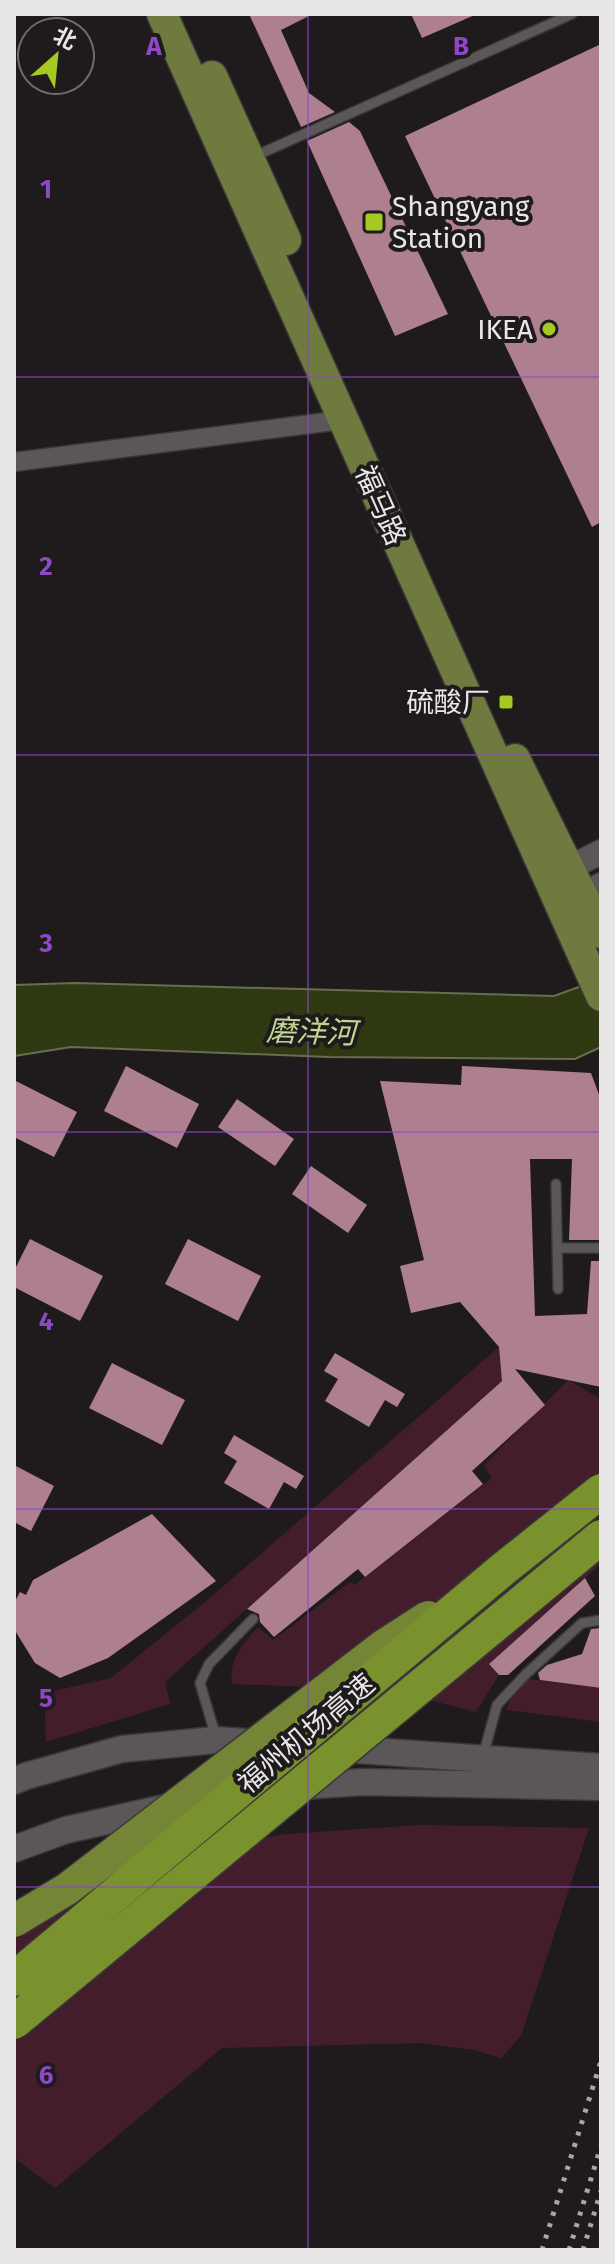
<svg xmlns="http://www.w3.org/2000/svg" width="615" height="2264" font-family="'Fira Sans','Noto Sans SC',sans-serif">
<rect width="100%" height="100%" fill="#1f1b1c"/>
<!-- green -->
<path fill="#441d2c" d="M499,1347L501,1366L515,1369L165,1682L170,1704L46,1742L44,1693L111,1678L211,1597Z
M568,1380L601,1399V1564L490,1663L499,1675L476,1712L390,1690L232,1684C229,1659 242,1645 258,1627L273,1640L350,1582L355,1585L492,1478L484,1465Z
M529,1679L601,1688V1722L506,1710L515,1690Z
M420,1825L589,1828L521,2036L501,2058L474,2050L420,2043L222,2048L55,2188L14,2158V1900L134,1859L286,1834Z"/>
<!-- water -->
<path fill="#2f3911" stroke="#676d51" stroke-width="2" d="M601,979V1047L575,1059L329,1057L71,1047L14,1056V985L76,983L554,996Z"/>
<!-- building -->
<path fill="#ae7f8e" d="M249,14H313L281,30L309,93L335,112L301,127Z
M411,14H477L422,38Z
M601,44V522L592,527L405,136Z
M349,122L360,131L448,314L395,336L307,141Z
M126,1066L199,1104L177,1148L104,1111Z
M462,1066L591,1073L601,1100V1240H569L572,1159H530L535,1316L587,1314L591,1261H601V1387L515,1369L545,1405L472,1471L483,1484L365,1577L358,1569L274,1637L260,1622L259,1614L247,1609L502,1381L499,1347L460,1302L411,1313L400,1266L424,1260L380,1081L461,1085Z
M14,1080L77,1112L54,1157L14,1137Z
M237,1099L294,1139L275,1166L218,1127Z
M311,1166L367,1205L348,1233L292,1194Z
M30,1239L103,1276L80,1321L14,1287V1271Z
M188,1239L261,1276L238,1321L165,1284Z
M335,1353L405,1394L397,1407L385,1400L369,1427L325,1401L338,1379L324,1371Z
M112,1363L185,1400L162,1445L89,1408Z
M234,1435L304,1476L296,1489L284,1482L269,1509L224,1483L237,1461L224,1453Z
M14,1465L54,1486L31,1531L14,1522Z
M152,1514L216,1581L108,1658L60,1678L35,1663L14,1629V1603L20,1592L26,1595L33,1580Z
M585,1578L595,1596L508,1675H499L489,1664Z
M601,1628V1688L540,1680L538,1673L547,1665L582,1654L591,1629Z"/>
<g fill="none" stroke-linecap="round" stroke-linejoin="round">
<!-- service casing -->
<g stroke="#3a3738" stroke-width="12">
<path id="service" d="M253,157L572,14
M556,1184L558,1289
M557,1248H601
M216,1737L200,1683L209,1664L253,1619
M483,1756L497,1705L526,1674L582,1623L601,1620"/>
</g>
<!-- minor casing -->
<g stroke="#3a3738" stroke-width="21">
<path id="minor" d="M14,462L342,420"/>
</g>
<!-- tertiary casing -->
<g stroke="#3a3738" stroke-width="27">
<path id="tertiary" d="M569,868L601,852
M582,895L601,885"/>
</g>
<!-- secondary casing -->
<g stroke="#3a3738" stroke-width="29">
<path id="secondary" d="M14,1781L26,1776L122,1749L216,1740L601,1767
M235,1794L259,1789L363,1782L601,1787
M14,1849L66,1830L173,1806"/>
</g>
<!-- primary casing -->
<g stroke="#3a3738" stroke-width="33">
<path id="primary" d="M162,14L601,996
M212,76L286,240
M515,759L601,933"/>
</g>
<!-- service -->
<use href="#service" stroke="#5b5658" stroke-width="9"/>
<!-- minor -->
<use href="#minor" stroke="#5b5658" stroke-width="18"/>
<!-- tertiary -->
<use href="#tertiary" stroke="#5b5658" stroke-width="24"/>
<!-- secondary -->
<use href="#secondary" stroke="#5b5658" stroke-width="26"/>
<!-- primary -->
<use href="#primary" stroke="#6e7a3e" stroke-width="30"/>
<!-- rail -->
<path stroke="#a9a6a7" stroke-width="5" stroke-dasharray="4 8" stroke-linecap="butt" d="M542,2250L601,2061
M569,2250L601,2146
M583,2250L601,2191"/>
<!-- trunk-bridge casing -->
<g stroke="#3a3738" stroke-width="35" stroke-linecap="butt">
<path id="trunk-bridge" d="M14,1921L67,1889L383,1646L428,1617"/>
</g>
<!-- motorway-bridge casing -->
<g stroke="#3a3738" stroke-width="37" stroke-linecap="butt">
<path id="motorway-bridge" d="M14,1979L502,1570L601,1491
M14,2022L601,1537"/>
</g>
<!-- trunk-bridge -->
<use href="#trunk-bridge" stroke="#748636" stroke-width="32"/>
<!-- motorway-bridge -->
<use href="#motorway-bridge" stroke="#7a922d" stroke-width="34"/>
</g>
<!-- grid -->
<path fill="none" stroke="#8c48c5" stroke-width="2" stroke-opacity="0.55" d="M308,14V2250M14,377H601M14,755H601M14,1132H601M14,1509H601M14,1887H601"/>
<!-- markers -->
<g fill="#a5c823" stroke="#1f1b1c" stroke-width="3">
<rect x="364" y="212" width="20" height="20" rx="4"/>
<circle cx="549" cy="329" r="8"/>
<rect x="498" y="694" width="16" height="16" rx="4"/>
</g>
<g text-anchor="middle" stroke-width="8" stroke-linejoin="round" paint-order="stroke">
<!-- poi labels -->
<g font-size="28" fill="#e9e6e7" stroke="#1f1b1c" text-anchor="end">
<text x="392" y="216" text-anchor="start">Shangyang<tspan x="392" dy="32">Station</tspan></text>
<text x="533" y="339">IKEA</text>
<text x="490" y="712">硫酸厂</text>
</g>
<!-- street labels -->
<g font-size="28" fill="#e9e6e7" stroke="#1f1b1c">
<text transform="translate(381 505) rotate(66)" y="10">福马路</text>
<text transform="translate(306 1733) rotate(-40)" y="10">福州机场高速</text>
</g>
<!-- water labels -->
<g font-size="30" font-style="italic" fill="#c2d692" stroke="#1f1b1c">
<text transform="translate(311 1032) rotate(2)" y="10">磨洋河</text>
</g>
</g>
<g font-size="26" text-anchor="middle" font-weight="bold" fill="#8c48c5" stroke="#1f1b1c" stroke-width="8" stroke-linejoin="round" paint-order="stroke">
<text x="154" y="55">A</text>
<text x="461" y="55">B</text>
<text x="46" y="198">1</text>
<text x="46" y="575">2</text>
<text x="46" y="952">3</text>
<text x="46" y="1330">4</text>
<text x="46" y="1707">5</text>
<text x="46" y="2084">6</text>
</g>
<!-- border -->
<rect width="615" height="2264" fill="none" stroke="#e9e6e7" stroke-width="32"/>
<!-- north arrow -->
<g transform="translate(56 56) rotate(27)"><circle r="38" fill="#1f1b1c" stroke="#706c6d" stroke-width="2"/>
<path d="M0-6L14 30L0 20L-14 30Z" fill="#a5c823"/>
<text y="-12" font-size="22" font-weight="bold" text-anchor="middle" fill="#e9e6e7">北</text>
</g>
</svg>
